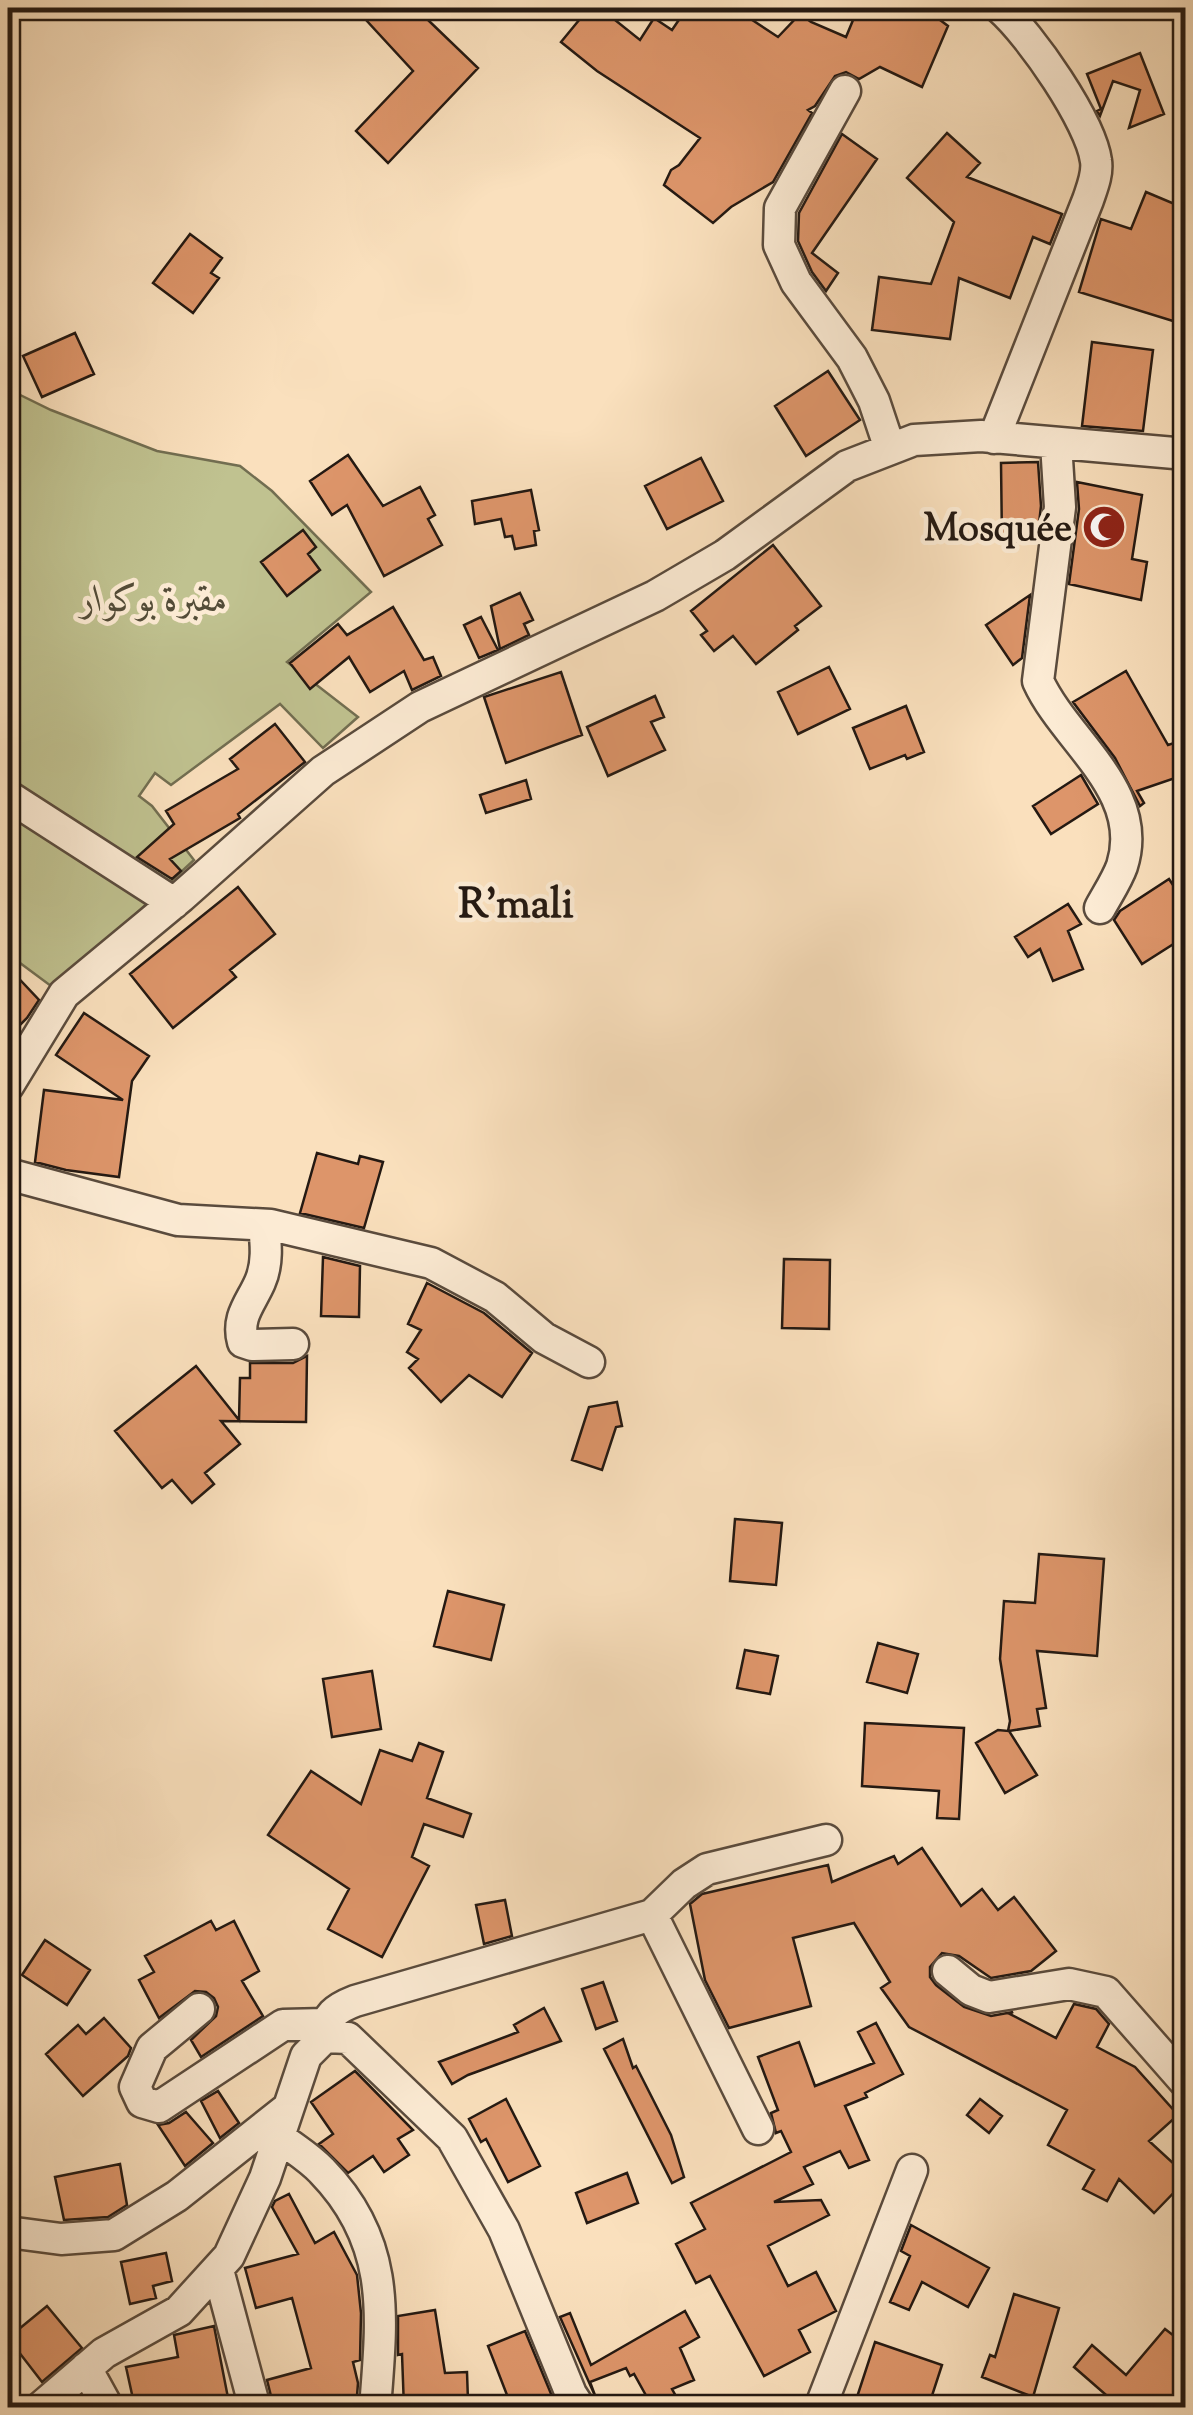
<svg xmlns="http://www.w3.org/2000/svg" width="1193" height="2415" font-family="'Sorts Mill Goudy',Amiri,serif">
<rect width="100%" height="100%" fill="#fae0bd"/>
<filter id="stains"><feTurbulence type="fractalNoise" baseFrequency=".002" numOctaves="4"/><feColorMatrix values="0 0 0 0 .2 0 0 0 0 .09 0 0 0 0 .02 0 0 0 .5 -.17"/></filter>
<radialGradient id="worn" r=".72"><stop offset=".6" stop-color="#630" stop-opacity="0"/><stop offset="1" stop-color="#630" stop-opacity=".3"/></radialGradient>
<!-- green -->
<path fill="#c0c290" stroke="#726e51" stroke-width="2.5" d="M8,389L51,410L157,451L240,466L272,491L371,592L287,662L358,717L323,748L280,704L171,785L155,773L139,796L152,806L194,860L55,989L8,954Z"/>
<!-- building -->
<path fill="#dd956a" stroke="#241912" stroke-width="2.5" d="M355,8H442L428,20L478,68L388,163L356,131L413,71Z
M589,8H600L640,40L654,18L672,30L687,8H734L778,37L800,14L811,22L846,37L858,8H924L948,26L922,87L880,67L859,79L846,72L835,76L815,106L808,110L812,113L773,182L731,207L713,223L664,185L671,170L679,165L700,138L597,71L561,42Z
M1140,53L1164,114L1129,128L1140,90L1113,81L1100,116L1097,111L1101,109L1087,74Z
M947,133L980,163L967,177L1062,214L1050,244L1033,237L1010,298L959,278L950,339L872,330L879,277L931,284L954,222L907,178Z
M842,134L877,159L812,253L838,273L826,291L812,272L798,241L799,213Z
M1146,192L1177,205L1175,212L1186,214V325L1079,292L1101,219L1131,229Z
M190,234L222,258L211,273L219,278L193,313L153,283Z
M75,333L94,374L42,397L23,356Z
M1092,342L1153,350L1143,431L1082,426Z
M828,371L860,420L806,456L775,406Z
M348,455L383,506L420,487L435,515L428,519L442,545L384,576L347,505L332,515L310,481Z
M701,458L723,501L667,529L645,486Z
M1038,462L1041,506L1037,541L1002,542L1001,463Z
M1077,482L1142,495L1132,559L1147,562L1141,600L1069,584L1079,509Z
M531,490L539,530L534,531L536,545L515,549L512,536L505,537L501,519L475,524L472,501Z
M303,530L316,547L308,554L320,570L287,596L261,562Z
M773,545L821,606L795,626L798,630L756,664L733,636L714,651L701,635L707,631L691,611Z
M520,593L533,620L524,624L529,635L500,649L491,606Z
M1030,595L1022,658L1013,665L986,625Z
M393,607L424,660L433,657L441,676L412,690L404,671L370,692L349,657L310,689L290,663L338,624L347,635Z
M481,617L498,650L479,658L464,625Z
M829,667L850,709L798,734L778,692Z
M1126,671L1168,745L1174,743L1184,775L1137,791L1144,803L1140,806L1115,758L1073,702Z
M561,672L582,735L506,763L484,697Z
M655,696L664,717L651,722L665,750L608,776L587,727Z
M906,706L924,752L907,759L905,755L870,769L853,728Z
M275,724L305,762L238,814L240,818L170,859L181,871L172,879L137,857L174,824L166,811L238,769L230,759Z
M1081,775L1098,804L1051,834L1033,806Z
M526,780L531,799L486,813L480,795Z
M1186,877V936L1142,964L1114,920L1120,911L1169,879L1173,885Z
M238,887L275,934L230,970L236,977L173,1028L130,974Z
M1068,904L1081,924L1068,931L1083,969L1053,981L1040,949L1028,957L1015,937Z
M8,967L39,1000L27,1018L8,1037Z
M84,1013L149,1056L132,1081L119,1177L66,1170L35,1162L44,1090L123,1100L56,1055Z
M317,1153L358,1164L360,1156L383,1162L364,1228L300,1213Z
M323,1257L360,1266L359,1317L321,1316Z
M784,1259L830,1260L829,1329L782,1328Z
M427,1283L484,1313L532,1353L502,1397L469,1375L441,1402L409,1368L418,1359L407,1352L421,1330L408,1324Z
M307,1356L306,1422L221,1421L240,1444L205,1473L214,1484L192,1503L172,1480L162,1488L115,1431L196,1366L239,1420L240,1378H250V1363H293Z
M617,1402L622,1426L616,1427L602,1470L572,1460L589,1407Z
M735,1519L782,1523L776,1585L730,1581Z
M1039,1554L1104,1559L1097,1656L1037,1651L1046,1708L1037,1709L1040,1726L1009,1731L1037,1775L1005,1793L976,1743L998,1730L1008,1731L1010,1721L1000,1659L1004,1601L1035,1603Z
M448,1591L504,1605L491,1660L434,1646Z
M878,1643L918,1654L907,1693L867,1682Z
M745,1650L778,1656L770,1694L737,1688Z
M372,1671L381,1729L332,1737L323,1679Z
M865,1723L964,1728L959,1819L937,1818L939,1791L862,1786Z
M419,1743L443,1752L427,1798L471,1814L463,1837L424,1824L412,1857L429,1866L382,1957L328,1929L349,1889L268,1835L311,1771L361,1804L380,1750L412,1761Z
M922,1848L961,1906L982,1889L998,1910L1014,1897L1056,1951L1031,1971L991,1978L959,1956L942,1953L930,1967V1977L936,1985L964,2007L991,2016L1013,2012L1010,2014L1056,2038L1074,2004L1096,2009L1109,2024L1097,2047L1135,2067L1178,2115L1149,2141L1186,2175V2180L1154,2213L1119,2179L1107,2201L1083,2189L1094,2170L1048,2145L1067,2110L909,2027L881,1988L890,1982L854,1923L793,1938L811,2006L729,2028L705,1980L690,1904L702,1894L828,1865L832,1882L894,1856L898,1864Z
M505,1900L512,1936L484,1944L476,1905Z
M211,1921L216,1930L234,1921L259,1971L242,1981L263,2016L201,2057L191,2040L216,2016L218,2007L214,1998L206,1992L195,1991L159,2018L139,1980L154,1972L145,1956Z
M45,1940L90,1970L67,2005L22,1975Z
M603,1982L617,2021L596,2029L582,1989Z
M544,2008L561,2041L468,2075L452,2084L439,2062L518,2032L514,2025Z
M104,2018L131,2048L128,2056L83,2096L46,2054L78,2025L86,2034Z
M876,2023L903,2074L865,2093L867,2097L845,2106L869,2160L849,2168L840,2151L804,2167L813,2184L774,2202L821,2200L829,2215L768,2246L788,2286L816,2272L836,2311L799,2330L810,2352L764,2376L710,2276L696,2283L676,2244L705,2229L691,2203L791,2152L781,2131L776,2133L771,2113L778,2110L758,2057L799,2042L815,2086L874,2063L858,2032Z
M623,2039L633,2068L636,2066L671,2135L684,2177L672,2183L604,2049Z
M355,2071L413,2130L398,2139L409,2155L384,2172L373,2156L348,2173L319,2144L333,2134L311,2102Z
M218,2091L239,2123L220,2138L201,2101Z
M506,2099L540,2166L508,2182L486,2139L481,2142L469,2119Z
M980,2099L1002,2116L989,2133L967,2115Z
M186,2112L213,2143L185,2166L158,2125L169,2123Z
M120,2164L127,2205L108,2217L64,2220L55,2177Z
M627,2173L638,2203L587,2223L576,2193Z
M289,2194L315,2243L334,2232L357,2275L361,2313L360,2360L353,2362L358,2383L356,2408H274L267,2380L311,2368L292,2298L256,2308L245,2268L298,2254L272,2207L275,2201Z
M911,2225L989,2268L968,2307L922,2282L909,2310L890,2302L910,2256L901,2251Z
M166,2253L172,2281L153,2286L156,2298L130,2304L121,2262Z
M1014,2294L1059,2308L1033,2397L982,2377L990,2355L995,2357Z
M47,2306L82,2348L42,2382L8,2338Z
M435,2310L445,2373L467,2372L468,2401L439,2402V2408H404L402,2354L398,2355V2316Z
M685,2311L699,2337L680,2348L694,2380L672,2389L677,2398L659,2408H653L634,2374L630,2376L626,2368L590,2382L596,2398L560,2317L570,2313L591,2365Z
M214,2326L230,2408H135L126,2367L178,2357L174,2335Z
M1165,2329L1186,2345V2389L1171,2408H1121L1074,2367L1092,2345L1126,2375Z
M525,2331L554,2401L557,2408H512L488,2346Z
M875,2342L942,2365L928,2408H898L858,2394Z"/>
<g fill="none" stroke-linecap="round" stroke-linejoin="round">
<!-- minor casing -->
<g stroke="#5a4b3d" stroke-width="35">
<path id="minor" d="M845,91L780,208L779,245L796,282L852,358L874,401L890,449
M994,438L1088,200C1092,188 1098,174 1096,161C1091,122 1030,34 1000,8
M1056,443L1060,507L1038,681C1065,741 1146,791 1122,866C1117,880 1107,895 1100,908
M8,796L174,903
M8,1086L64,994L181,897L323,771L420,707L655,596L725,555L847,466L914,440L981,436L1186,454
M8,1174L178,1220L271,1225L431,1263L495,1297L544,1338L589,1362
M264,1225C266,1244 268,1264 260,1282C251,1303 236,1317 243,1342L252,1345L293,1344
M652,1915L758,2129
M948,1971L971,1990L989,1997L1069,1984L1106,1992L1186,2083
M199,2009L152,2048L135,2087L142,2102L159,2107L283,2025L325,2024
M325,2037C324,2016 337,2008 355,2001L652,1915L684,1884L707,1869L826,1840
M279,2137C293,2148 310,2158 322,2171C392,2243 382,2317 375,2408
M8,2232L61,2239L114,2235L177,2196L288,2108
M218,2270L255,2408
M86,2368L108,2408
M40,2408L104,2353L179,2311L229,2256L265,2178L306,2056L325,2037L348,2038L452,2138L504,2230L571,2394L580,2408
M820,2408L912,2170"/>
</g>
<!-- minor -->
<use href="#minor" stroke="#fcebd4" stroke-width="30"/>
</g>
<!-- icons -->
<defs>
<g id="mosque-disc" transform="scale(2.25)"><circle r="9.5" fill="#8f2418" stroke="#fcebd4"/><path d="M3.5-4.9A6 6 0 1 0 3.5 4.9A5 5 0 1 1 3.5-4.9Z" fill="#fff"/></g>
</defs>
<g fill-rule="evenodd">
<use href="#mosque-disc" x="1104" y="527"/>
</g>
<g text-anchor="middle" stroke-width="9" stroke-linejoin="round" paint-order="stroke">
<!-- poi labels -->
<g font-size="38" font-weight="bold" fill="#241912" stroke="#fcebd4" text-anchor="end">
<text x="1072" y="540">Mosquée</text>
</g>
<!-- park labels -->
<g font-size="38" font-style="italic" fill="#534c38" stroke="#fcebd4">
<text x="154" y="611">مقبرة بوكوار</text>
</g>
<!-- quarter labels -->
<g font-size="42" font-weight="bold" fill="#241912" stroke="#fcebd4">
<text x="516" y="917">R'mali</text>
</g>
</g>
<!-- margin -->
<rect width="1193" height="2415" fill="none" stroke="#fae0bd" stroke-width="40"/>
<rect x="10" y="10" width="1173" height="2395" fill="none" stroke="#241912" stroke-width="5"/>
<rect x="20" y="20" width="1153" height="2375" fill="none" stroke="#241912" stroke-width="2.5"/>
<rect width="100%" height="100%" filter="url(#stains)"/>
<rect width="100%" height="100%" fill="url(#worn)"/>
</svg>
